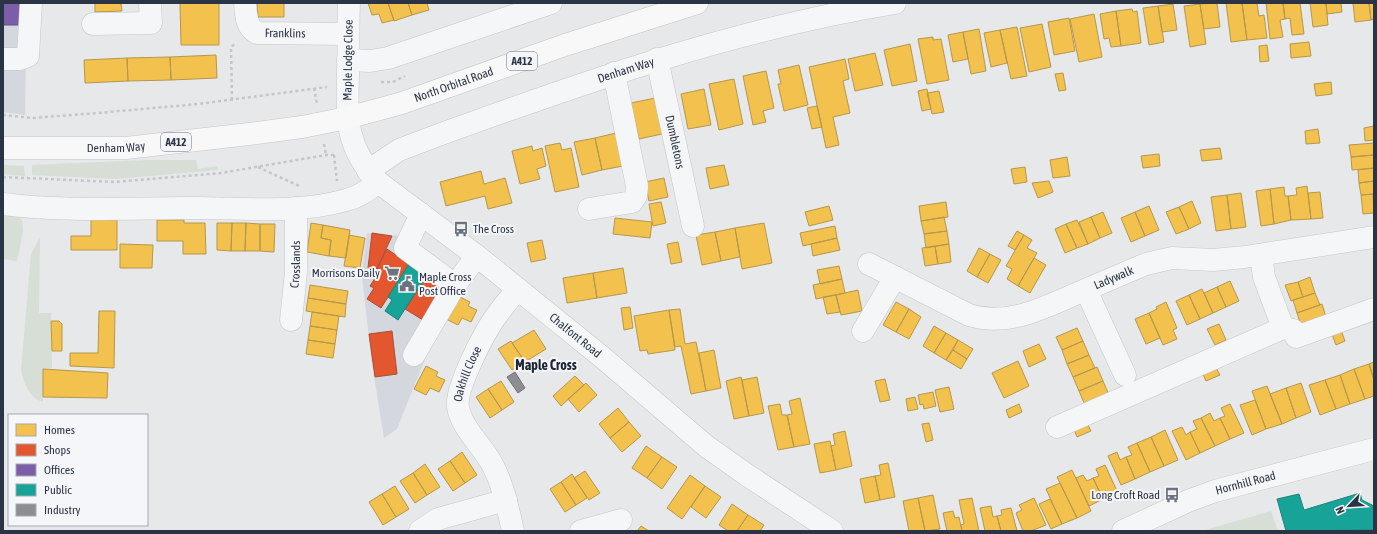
<svg xmlns="http://www.w3.org/2000/svg" width="1377" height="534" font-family="'Asap Condensed',sans-serif">
<rect width="100%" height="100%" fill="#e6e8ea"/>
<!-- built -->
<path fill="#d4d7dd" d="M3,3H27L25,115L3,112Z
M367,233L400,236L431,344L397,429L384,438L372,364L363,286L362,270Z"/>
<!-- green -->
<path fill="#d6ded6" d="M147,160H196L198,169L217,166L218,170L115,179L32,175V165Z
M3,165L24,166L25,176L3,174Z
M3,214L16,215L22,220L23,232L17,261L3,259Z
M40,237L39,313H51L52,368L43,369V402C29,398 24,383 21,370L31,254Z
M1271,511L1278,531H1202Z"/>
<!-- homes -->
<path fill="#f2c14e" stroke="#b6974b" d="M95,3H121L122,11L95,12Z
M180,3H219V45H181Z
M257,3H284V17H258Z
M368,3H388L394,20L382,23L379,14L372,15Z
M388,3H408L412,15L394,21Z
M408,3H427L429,10L412,15Z
M1217,3L1220,27L1204,29L1200,4Z
M1226,3H1242L1247,40L1231,42Z
M1242,3H1257L1259,16L1264,15L1267,38L1247,40Z
M1266,3H1283L1285,19L1280,20L1283,37L1270,39Z
M1283,3H1300L1304,34L1292,35L1290,18L1285,19Z
M1310,3H1326L1328,25L1313,27Z
M1326,3H1341L1342,12L1327,14Z
M1353,3H1369L1371,20L1355,22Z
M1369,3H1374V19L1371,20Z
M1173,4L1177,30L1162,32L1158,6Z
M1200,4L1206,44L1190,47L1184,6Z
M1158,6L1164,42L1149,45L1143,8Z
M1132,9L1133,12L1137,11L1141,43L1121,46L1116,11Z
M1116,11L1121,46L1111,47L1109,38L1104,39L1100,14Z
M1094,14L1102,57L1079,62L1070,19Z
M1069,18L1075,51L1054,55L1048,22Z
M1042,24L1051,67L1029,72L1020,28Z
M1017,27L1027,76L1011,79L1000,30Z
M979,29L986,71L971,74L963,32Z
M1000,30L1007,63L991,67L984,33Z
M963,32L968,59L953,62L948,35Z
M933,37V40L941,39L949,80L927,84L918,39Z
M1309,42L1311,56L1291,58L1290,44Z
M910,44L917,81L892,86L884,50Z
M1267,45L1269,61L1260,62L1259,46Z
M875,53L883,85L855,91L848,59Z
M216,55L217,78L171,80L170,57Z
M170,57L171,80L128,81L127,58Z
M127,58L128,81L85,83L84,60Z
M845,59L849,79L843,81L850,113L833,117L839,145L826,148L809,67Z
M799,65L808,105L784,111L778,84H781L778,70Z
M766,71L774,108L763,111L766,122L753,125L743,76Z
M1063,73L1066,90L1059,91L1055,74Z
M734,79L743,124L719,130L709,84Z
M1331,82L1332,94L1316,96L1314,84Z
M704,89L711,125L688,129L681,94Z
M927,89L931,109L922,111L918,91Z
M939,91L944,112L932,114L927,93Z
M655,98L662,134L639,139L631,103Z
M817,106L822,127L812,129L807,108Z
M1374,126V140L1365,141L1364,128Z
M1318,129L1320,143L1306,144L1305,131Z
M616,133L623,166L602,170L595,138Z
M595,138L602,170L582,175L574,142Z
M560,143L562,150L571,148L579,187L555,192L545,146Z
M1374,143V155L1351,157L1349,145Z
M532,146L533,151L542,148L546,166L537,169L540,179L520,184L512,151Z
M1220,148L1222,159L1202,161L1200,150Z
M1159,154L1160,166L1143,168L1141,156Z
M1374,155V168L1352,170L1351,157Z
M1067,157L1070,176L1053,178L1050,160Z
M724,165L729,185L710,189L706,168Z
M1025,167L1027,182L1014,184L1011,169Z
M1374,168V181L1359,183L1358,170Z
M481,171L484,184L505,178L512,203L488,209L485,196L446,206L440,182Z
M664,178L668,197L649,201L645,182Z
M1049,181L1053,192L1038,198L1032,183Z
M1374,181V194L1361,195L1359,183Z
M1307,186L1311,219L1291,220L1288,196L1297,195L1296,188Z
M1284,187L1285,196H1288L1291,220L1274,224L1270,189Z
M1270,189L1274,224L1261,226L1256,191Z
M1320,192L1323,218L1311,219L1308,193Z
M1241,193L1246,227L1231,229L1227,195Z
M1373,194L1374,213L1363,214L1361,195Z
M1227,195L1231,229L1216,231L1211,197Z
M1192,201L1201,223L1189,229L1179,207Z
M661,202L666,223L653,226L649,204Z
M946,202L948,217L921,221L919,206Z
M829,206L833,220L809,226L805,212Z
M1149,206L1159,230L1145,236L1135,212Z
M1179,207L1189,229L1176,234L1166,212Z
M1103,212L1112,233L1100,238L1091,217Z
M1135,212L1145,236L1131,242L1121,218Z
M944,217L947,231L924,234L921,221Z
M1091,217L1100,238L1088,244L1079,222Z
M615,218L652,222L650,238L613,234Z
M91,219L117,220V250H71V236H91Z
M157,220H184V223H205L206,254H183V241H157Z
M1077,220L1088,244L1077,248L1066,224Z
M217,223H232L231,251L217,250Z
M232,223H246L245,251H231Z
M246,223L260,224V251H245Z
M311,223L323,225L321,238L331,240L329,256L307,252Z
M764,223L772,263L742,269L735,228Z
M260,224H275L274,252L260,251Z
M1066,224L1077,248L1065,253L1055,229Z
M323,225L350,230L346,258L329,256L331,240L321,238Z
M835,226L837,238L803,246L800,233Z
M735,228L740,257L721,261L715,232Z
M947,231L949,244L926,248L924,234Z
M1017,231L1024,235L1015,250L1008,246Z
M715,232L721,261L702,265L696,235Z
M349,235L365,238L360,268L344,266Z
M1024,235L1032,240L1027,248L1037,253L1018,286L1007,279L1012,269L1006,266Z
M837,238L840,250L813,256L811,244Z
M542,240L546,259L531,262L527,243Z
M678,242L682,262L671,264L667,244Z
M120,244L153,245L152,268H120Z
M949,244L951,262L938,264L935,246Z
M935,246L938,264L925,266L922,248Z
M979,248L990,254L977,277L967,271Z
M990,254L1001,260L988,283L977,277Z
M1034,258L1046,265L1030,293L1018,286Z
M839,266L842,279L820,284L817,270Z
M623,268L627,293L597,298L593,273Z
M593,273L597,298L567,303L563,278Z
M1310,277L1315,293L1303,297L1298,282Z
M842,279L845,293L816,299L813,285Z
M1230,281L1239,301L1226,307L1217,287Z
M1298,282L1303,297L1291,301L1285,285Z
M310,285L348,291L346,304L308,298Z
M1217,287L1226,307L1213,313L1204,293Z
M1202,289L1213,313L1200,319L1189,295Z
M858,290L862,311L841,315L836,295Z
M1315,293L1320,305L1297,313L1293,300Z
M836,295L840,312L827,314L823,297Z
M1189,295L1200,319L1187,325L1176,301Z
M458,296L470,302L468,306L477,310L471,322L462,318L458,325L446,319Z
M308,298L346,304L345,317L306,311Z
M896,302L909,309L896,332L883,325Z
M1166,302L1177,328L1173,330L1177,339L1163,345L1149,313L1157,309L1156,307Z
M1322,304L1326,317L1301,325L1297,313Z
M630,307L633,328L624,330L621,308Z
M680,309L685,344L696,342L706,391L691,394L681,346L675,347L669,310Z
M909,309L921,317L909,339L896,332Z
M669,310L675,350L648,354L647,350L640,351L634,316Z
M99,311H115L114,368L70,366V353H98Z
M312,312L339,316L337,330L310,326Z
M1149,313L1160,338L1146,344L1135,319Z
M51,321H59L62,324V351H52Z
M1219,324L1226,340L1215,345L1207,329Z
M1339,325L1345,341L1336,345L1330,329Z
M310,326L337,330L335,344L308,340Z
M934,326L946,333L934,353L923,346Z
M1077,328L1083,341L1062,350L1056,337Z
M534,330L546,349L525,362L512,343Z
M946,333L958,340L946,360L934,353Z
M308,340L335,344L333,358L306,354Z
M958,340L973,349L967,359L953,350Z
M511,341L525,362L512,370L498,349Z
M1083,341L1089,355L1067,364L1062,350Z
M1039,344L1046,359L1029,367L1023,351Z
M714,350L721,388L706,391L699,353Z
M953,350L967,359L961,369L946,360Z
M1089,355L1095,368L1073,377L1067,364Z
M1018,361L1029,386L1004,398L992,373Z
M1374,362V380L1369,364Z
M1369,364L1374,380V396L1365,399L1354,369Z
M426,366L438,372L436,376L445,380L439,392L430,388L426,395L414,389Z
M1215,366L1220,375L1206,381L1202,372Z
M1097,367L1103,381L1079,391L1073,377Z
M43,369L108,373L107,398L43,397Z
M1354,369L1365,399L1350,404L1340,375Z
M1340,375L1350,404L1336,409L1325,380Z
M575,376L584,385L561,406L553,396Z
M741,377L749,416L734,419L726,381Z
M757,377L764,413L749,416L742,380Z
M885,379L890,400L880,402L875,381Z
M1325,380L1336,409L1320,415L1309,385Z
M501,381L514,402L502,410L488,389Z
M1103,381L1109,395L1085,405L1079,391Z
M586,383L597,395L579,412L568,399Z
M1301,383L1311,412L1296,418L1286,388Z
M1267,386L1282,424L1266,429L1252,391Z
M949,387L954,409L940,412L935,390Z
M1286,388L1296,418L1282,424L1270,394Z
M488,389L502,410L490,418L476,397Z
M933,392L936,406L924,409L923,404L920,405L918,395Z
M915,397L918,409L908,411L906,399Z
M800,398L810,444L794,447L787,415L792,414L789,401Z
M1255,400L1266,429L1252,435L1240,405Z
M780,404L782,415H787L794,447L778,450L768,406Z
M1019,404L1022,412L1009,418L1006,410Z
M1230,404L1244,433L1230,439L1220,418L1225,416L1221,408Z
M618,408L629,422L610,438L599,424Z
M1210,413L1214,421L1220,418L1230,439L1215,446L1201,418Z
M1201,418L1215,446L1200,453L1190,432L1197,429L1193,421Z
M1086,421L1091,431L1077,437L1073,427Z
M629,422L641,436L622,452L610,438Z
M929,423L933,440L926,442L922,424Z
M1182,427L1186,435L1190,432L1200,453L1186,460L1172,431Z
M1165,430L1178,460L1164,466L1151,437Z
M845,431L852,466L836,470L831,446L835,445L833,434Z
M1151,437L1164,466L1150,472L1137,443Z
M830,441L836,470L820,473L814,444Z
M1137,443L1150,472L1135,479L1126,457L1132,455L1128,447Z
M646,446L662,457L647,478L632,468Z
M462,452L477,475L465,483L450,461Z
M1117,452L1120,460L1126,457L1135,479L1121,485L1108,456Z
M662,457L677,467L662,489L647,478Z
M450,461L465,483L453,491L438,469Z
M888,463L895,497L880,500L875,476L881,475L879,465Z
M425,464L440,487L427,495L413,473Z
M1105,465L1118,493L1103,499L1093,478L1099,476L1096,469Z
M1072,470L1091,511L1077,518L1057,477Z
M585,471L600,493L589,500L574,478Z
M413,473L427,495L415,503L400,481Z
M572,474L587,498L576,505L561,482Z
M690,475L705,486L682,519L667,508Z
M1083,475L1087,481L1093,478L1103,499L1089,506L1076,478Z
M875,476L880,500L865,503L860,479Z
M561,482L576,505L565,512L550,489Z
M1060,483L1077,518L1062,524L1046,489Z
M395,486L409,509L396,517L382,494Z
M705,486L721,497L706,518L691,507Z
M382,494L396,517L383,525L369,502Z
M933,495L940,529L925,531L918,498Z
M918,498L925,531H909L903,501Z
M972,498L979,531H962L961,525L964,524L959,500Z
M1034,498L1046,525L1031,531H1023L1016,513L1022,510L1019,505Z
M1050,499L1062,524L1051,529L1039,504Z
M732,504L748,515L737,531H728L719,525Z
M991,506L993,517L997,516L1001,531H985L980,508Z
M1011,508L1017,531H1001L997,516L1002,515L1001,510Z
M953,511L955,518L959,517L962,531H947L943,513Z
M748,515L764,525L760,531H737Z
M641,526L649,531H637Z"/>
<!-- shops -->
<path fill="#e4572e" stroke="#ac4c35" d="M372,233L392,236L376,271L368,268Z
M387,249L409,264L381,308L367,299L374,288L370,286L379,272L376,271Z
M427,275L445,287L423,320L405,309Z
M392,331L397,374L375,377L369,334Z"/>
<!-- offices -->
<path fill="#7b5ea7" stroke="#63518a" d="M3,3H21L22,25H3Z"/>
<!-- public -->
<path fill="#17a398" stroke="#1d827f" d="M409,264L427,275L398,320L385,311L392,300L388,297Z
M1360,493L1362,500L1374,506V530L1286,531L1277,499L1299,494L1304,510Z"/>
<!-- industry -->
<path fill="#8d8d92" stroke="#70727b" d="M515,372L525,388L518,393L507,377Z"/>
<g fill="none" stroke-linecap="round" stroke-linejoin="round">
<!-- minor casing -->
<g stroke="#c4c6c8" stroke-width="23">
<g id="minor">
<path id="s1" d="M245,3C246,15 246,27 257,33L348,34"/>
<path id="s2" d="M349,3C348,27 349,50 348,74C347,120 345,145 378,182L477,256L602,357L706,446L747,475L832,531"/>
<path d="M93,24L151,23L150,3"/>
<path d="M3,59H20L28,56L31,3"/>
<path id="s3" d="M657,59L693,226"/>
<path d="M348,60L370,61L388,58L551,3"/>
<path id="s4" d="M368,171L399,150L433,137C584,82 736,29 895,3"/>
<path d="M3,204C64,212 133,208 195,208C244,208 298,214 346,200C359,197 368,191 378,182"/>
<path d="M589,209L632,202L636,196L637,186L614,73"/>
<path d="M421,214L405,248L455,285"/>
<path d="M1261,255L1264,277L1283,328"/>
<path id="s5" d="M869,264L969,315C1008,327 1043,308 1078,293C1101,283 1123,274 1146,264L1172,258L1213,260L1245,257L1374,237"/>
<path d="M1086,290L1125,375"/>
<path id="s6" d="M291,320L296,272V208"/>
<path d="M863,331L895,277"/>
<path d="M414,355L455,285L477,256"/>
<path d="M1057,427L1283,328L1293,330L1296,337L1374,309"/>
<path d="M420,531L438,519L506,500"/>
<path id="s7" d="M513,531C508,509 503,484 492,464C482,445 462,429 458,407C455,388 485,331 497,315C503,306 511,297 518,289"/>
<path d="M581,531L621,520"/>
<path id="s8" d="M1123,531L1188,501L1215,491L1374,449"/>
</g>
</g>
<!-- major casing -->
<g stroke="#c2c5c8" stroke-width="23">
<g id="major">
<path id="s9" d="M3,148H126L249,134L302,127L347,118L402,103L565,45L697,3"/>
</g>
</g>
<!-- path -->
<path stroke="#c5c6ca" stroke-width="2.5" stroke-dasharray="3 3" stroke-linecap="butt" d="M381,82H393L405,76
M314,88L317,104
M232,100L231,47L236,43
M3,115L32,118L98,113L198,104L327,87
M324,144L326,155
M334,155L337,181
M258,167L299,186
M3,177L114,182L221,173L326,155H337"/>
<!-- minor -->
<use href="#minor" stroke="#f5f6f7" stroke-width="22"/>
<!-- major -->
<use href="#major" stroke="#f8f8f8" stroke-width="22"/>
</g>
<!-- icons -->
<defs>
<g id="bus-bare" transform="scale(1.2)"><path d="M-5-6H5V4H4V6H2V4H-2V6H-4V4H-5ZM-3.5-4V0h7V-4ZM-3.5 1.2v1.5H-2V1.2ZM2 1.2v1.5H3.5V1.2Z" fill="#6c737f" stroke="#f4f6f9" stroke-width="2.5" paint-order="stroke"/></g>
<g id="supermarket-bare" transform="scale(1.2)"><path d="M-6-5.5h2.5l.6 2H6L4.5 2H-2.5L-4.4-4H-6ZM-1.5 3.2a1.3 1.3 0 1 0 .1 0ZM3 3.2a1.3 1.3 0 1 0 .1 0Z" fill="#6c737f" stroke="#f4f6f9" stroke-width="2.5" paint-order="stroke"/></g>
<g id="civic-bare" transform="scale(1.2)"><path d="M-.6-6.5H3V-4.5H.6V-3L4-1V1h2V6H-6V1h2V-1L-.6-3ZM-1.2 2.5V6h2.4V2.5Z" fill="#6c737f" stroke="#f4f6f9" stroke-width="2.5" paint-order="stroke"/></g>
</defs>
<g fill-rule="evenodd">
<use href="#bus-bare" x="461" y="229"/>
<use href="#supermarket-bare" x="392" y="273"/>
<use href="#civic-bare" x="407" y="284"/>
<use href="#bus-bare" x="1172" y="495"/>
</g>
<g text-anchor="middle" stroke-width="4" stroke-linejoin="round" paint-order="stroke">
<!-- shield labels -->
<g fill="#f4f6f9" stroke="#676e7b" stroke-width="1">
<rect x="507" y="52" width="30" height="18" rx="3"/>
<rect x="161" y="133" width="30" height="18" rx="3"/>
</g>
<g font-size="11" font-weight="bold" fill="#2b3445">
<text x="522" y="65">A412</text>
<text x="176" y="146">A412</text>
</g>
<!-- street labels -->
<g font-size="12" fill="#2b3445" stroke="#f4f6f9">
<text dy="4" stroke="none"><textPath href="#s1" startOffset="62">Franklins</textPath></text>
<text transform="translate(348 60) rotate(-89)" y="4">Maple Lodge Close</text>
<text dy="4" stroke="none"><textPath href="#s4" startOffset="278">Denham Way</textPath></text>
<text dy="4" stroke="none"><textPath href="#s9" startOffset="458">North Orbital Road</textPath></text>
<text dy="4" stroke="none"><textPath href="#s3" startOffset="85">Dumbletons</textPath></text>
<text dy="4" stroke="none"><textPath href="#s9" startOffset="113">Denham Way</textPath></text>
<text dy="4" stroke="none"><textPath href="#s6" startOffset="56">Crosslands</textPath></text>
<text dy="4" stroke="none"><textPath href="#s5" startOffset="265">Ladywalk</textPath></text>
<text dy="4" stroke="none"><textPath href="#s2" startOffset="437">Chalfont Road</textPath></text>
<text dy="4" stroke="none"><textPath href="#s7" startOffset="172">Oakhill Close</textPath></text>
<text dy="4" stroke="none"><textPath href="#s8" startOffset="132">Hornhill Road</textPath></text>
</g>
<!-- poi labels -->
<g font-size="12" fill="#2b3445" stroke="#f4f6f9" text-anchor="start">
<text x="473" y="233">The Cross</text>
<text x="380" y="277" text-anchor="end">Morrisons Daily</text>
<text x="419" y="281">Maple Cross<tspan x="419" dy="14">Post Office</tspan></text>
<text x="1160" y="499" text-anchor="end">Long Croft Road</text>
</g>
<!-- quarter labels -->
<g font-size="14" font-weight="bold" fill="#1d2536" stroke="#f4f6f9">
<text x="546" y="370">Maple Cross</text>
</g>
</g>
<!-- border -->
<rect width="1377" height="534" fill="none" stroke="#2b3445" stroke-width="8"/>
<!-- legend -->
<rect x="8" y="414" width="140" height="112" fill="#f4f6f9" stroke="#a4a8b1"/>
<rect x="16" y="424" width="20" height="12" fill="#f2c14e" stroke="#a4a8b1"/>
<text x="44" y="434" font-size="12" fill="#2b3445">Homes</text>
<rect x="16" y="444" width="20" height="12" fill="#e4572e" stroke="#a4a8b1"/>
<text x="44" y="454" font-size="12" fill="#2b3445">Shops</text>
<rect x="16" y="464" width="20" height="12" fill="#7b5ea7" stroke="#a4a8b1"/>
<text x="44" y="474" font-size="12" fill="#2b3445">Offices</text>
<rect x="16" y="484" width="20" height="12" fill="#17a398" stroke="#a4a8b1"/>
<text x="44" y="494" font-size="12" fill="#2b3445">Public</text>
<rect x="16" y="504" width="20" height="12" fill="#8d8d92" stroke="#a4a8b1"/>
<text x="44" y="514" font-size="12" fill="#2b3445">Industry</text>
<!-- north arrow -->
<g transform="translate(1349 506) rotate(245)" stroke="#f4f6f9" stroke-width="3" paint-order="stroke">
<path d="M0-3L7 15L0 10L-7 15Z" fill="#2b3445"/>
<text y="-6" font-size="11" font-weight="bold" text-anchor="middle" fill="#2b3445">N</text>
</g>
</svg>
